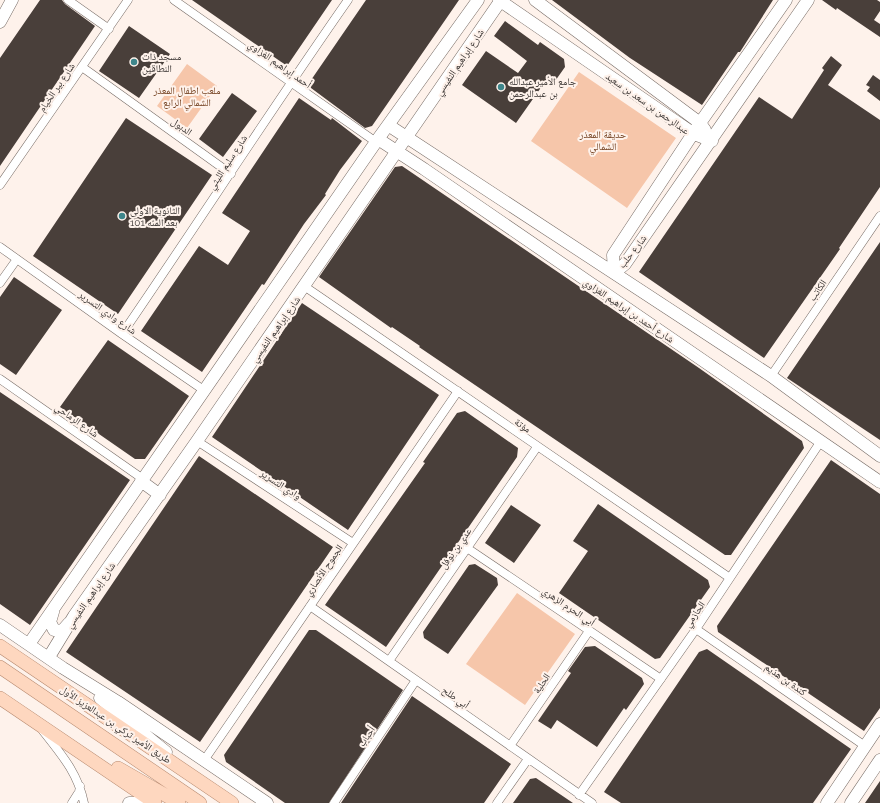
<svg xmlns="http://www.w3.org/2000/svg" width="880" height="803" font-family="Raleway,'Noto Naskh Arabic',sans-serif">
<rect width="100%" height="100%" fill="#fef2eb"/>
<!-- green -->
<path fill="#f6c6aa" d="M187,64L217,86L187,128L157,106Z
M579,72L676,138L627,208L531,141Z
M517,593L575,634L525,705L466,664Z"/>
<!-- building -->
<path fill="#493f3a" d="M40,0H62L65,4L95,26L0,166V58Z
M192,0H332L287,66Z
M366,0H459L372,126L365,128L311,88L309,83Z
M552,0H773L740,52H738L702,105L630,58Z
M822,0H877L880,2V11L874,20L880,24V37L837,8L836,10Z
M505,21L538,45L540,42L564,59L565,67L553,84L547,79L516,123L462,85L486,51L518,73L527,61L494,36Z
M129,26L170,54L139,98L99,71Z
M831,56L842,65L828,85L880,120V187L839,248L840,249L764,358L639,272L759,97L792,119L824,70L822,68Z
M873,75L880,80V101L867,91L870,87L866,85Z
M232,93L257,111L223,157L199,139Z
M299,98L331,120L332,118L362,141L340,170L325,194L326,195L304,224L264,285L262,284L202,372L141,331L199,246L228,265L250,231L222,213Z
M126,118L212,175L118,314L33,256Z
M402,166L699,368L802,441L804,448L731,555H725L419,347L420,346L392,327L391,328L319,277L395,167Z
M880,242V440L787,378Z
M14,277L62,310L16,375L0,364V297Z
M302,303L439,395L348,530L212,437Z
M108,340L189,396L145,459H135L60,407Z
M0,392L130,480L30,625L0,604Z
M465,411L518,448L517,457L386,647L325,605L425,463L423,462L457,413Z
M199,456L333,547L200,742L66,652Z
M831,460L880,494V708L864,731L718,632L717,626Z
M598,504L708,580L710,587L660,658L655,659L559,593L588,551L573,541Z
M511,505L541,525L514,563L485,543Z
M475,564L497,578L498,585L448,654L424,638L423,632L469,565Z
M309,630H316L403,690L329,803H285L226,762L224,755Z
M595,646L642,678L644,684L626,710L624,708L597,747L557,720L551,729L538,721L571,673L568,671L585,647Z
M707,649L851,749L813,803H621L604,792L699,652Z
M412,696L511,764L484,803H341Z
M536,778L573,803H513L530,779Z
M880,781V803H865Z"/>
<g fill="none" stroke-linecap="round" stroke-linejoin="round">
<!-- street casing -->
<g stroke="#776c66" stroke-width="9">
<path id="street" d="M68,0L109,29
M174,0L376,142
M82,67L231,174
M0,185L128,0
M0,247L122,334L205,391
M0,283L17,259
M304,286L730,578
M122,334C198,223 271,110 348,0
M771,376L880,216
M0,379L143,479
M197,441L353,543
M467,548L661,679
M310,606L592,803
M696,629L865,746
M389,661L537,447
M43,731C61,754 78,773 84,803
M510,746L589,631
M205,759L458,391
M579,795L696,629L821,441
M72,803L79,792L80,786
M334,803L416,680
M497,803L528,759"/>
</g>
<!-- secondary casing -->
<g stroke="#776c66" stroke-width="13">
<path id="secondary" d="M499,0L694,134L712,141
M535,0L700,123L705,130
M0,22L12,0
M388,125L771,376L880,456
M378,139L424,169L880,482
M614,273L625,264L808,0
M614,273L613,255L700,123L786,0
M141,481L160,495
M53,612L50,622L54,630L62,631L69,623
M0,625L63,668L118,702L267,803
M29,644L378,139L478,0
M49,657L74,616L197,441L501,0
M100,698L166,752
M129,803H145
M827,803L880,724
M851,803L880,760"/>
</g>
<!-- primary casing -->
<g stroke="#b88b71" stroke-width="14">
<path id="primary" d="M0,646L232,803
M0,667L200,803
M0,698L155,803
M118,768L179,803"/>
</g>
<!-- street -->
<use href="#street" stroke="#fff" stroke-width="8"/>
<!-- secondary -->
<use href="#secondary" stroke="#fff" stroke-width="12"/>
<!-- primary -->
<use href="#primary" stroke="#fed7bf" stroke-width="13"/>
</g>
<!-- markers -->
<g fill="#3e868b" stroke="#fef2eb" stroke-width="1.5">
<circle cx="134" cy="62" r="4"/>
<circle cx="501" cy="87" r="4"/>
<circle cx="122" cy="216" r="4"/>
</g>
<g text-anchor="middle" stroke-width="4" stroke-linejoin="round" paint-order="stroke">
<!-- poi labels -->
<g font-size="10" fill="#36312f" stroke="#fef2eb" text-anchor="start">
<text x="142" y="60">مسجد ذات<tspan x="142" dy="12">النطاقين</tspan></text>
<text x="509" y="85">جامع الأمير عبدالله<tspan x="509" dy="12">بن عبدالرحمن</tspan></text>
<text x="130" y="214">الثانوية الاولى<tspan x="130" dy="12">بعد المئه 101</tspan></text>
</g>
<!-- street labels -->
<g font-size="10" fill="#36312f" stroke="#fef2eb">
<text transform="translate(459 62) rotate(-56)" y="4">شارع إبراهيم النفيسي</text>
<text transform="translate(280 64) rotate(35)" y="4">أحمد إبراهيم الغزاوي</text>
<text transform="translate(56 87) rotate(-56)" y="4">شارع بير الخيام</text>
<text transform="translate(648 103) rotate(35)" y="4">عبدالرحمن بن سعد بن سعيد</text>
<text transform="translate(182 126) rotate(35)" y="4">الدبول</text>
<text transform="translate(227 162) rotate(-57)" y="4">شارع سليم الليثي</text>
<text transform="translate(632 251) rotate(-52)" y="4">شارع حلب</text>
<text transform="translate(817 290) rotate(-56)" y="4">الكاتب</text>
<text transform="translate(629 310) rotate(34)" y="4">شارع أحمد بن إبراهيم الغزاوي</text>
<text transform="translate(108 312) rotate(35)" y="4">شارع وادي التسرير</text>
<text transform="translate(275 329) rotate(-55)" y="4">شارع إبراهيم النفيسي</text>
<text transform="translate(77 420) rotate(35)" y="4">شارع الرماحي</text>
<text transform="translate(523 425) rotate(35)" y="4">مؤتة</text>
<text transform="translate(281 484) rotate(33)" y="4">وادي التسرير</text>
<text transform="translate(455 548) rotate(-55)" y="4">عدي بن نوفل</text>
<text transform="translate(323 570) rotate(-56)" y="4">الجموح الأنصاري</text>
<text transform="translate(90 595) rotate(-55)" y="4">شارع إبراهيم النفيسي</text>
<text transform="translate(569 606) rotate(34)" y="4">أبي الحرم الزهري</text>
<text transform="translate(694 614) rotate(-56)" y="4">الحازمي</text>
<text transform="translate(786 679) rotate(35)" y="4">كندة بن هذيم</text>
<text transform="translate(541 683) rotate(-56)" y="4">الحلية</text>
<text transform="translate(456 697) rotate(35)" y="4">أبي طلح</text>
<text transform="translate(116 724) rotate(34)" y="4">طريق الأمير تركي بن عبدالعزيز الأول</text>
<text transform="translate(366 736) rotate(-56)" y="4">أحباب</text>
</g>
<!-- park labels -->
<g font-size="10" fill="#713e1d" stroke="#fef2eb">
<text x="187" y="94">ملعب اطفال المعذر<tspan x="187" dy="12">الشمالي الرابع</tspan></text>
<text x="603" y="138">حديقة المعذر<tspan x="603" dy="12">الشمالي</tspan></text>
</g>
</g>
</svg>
